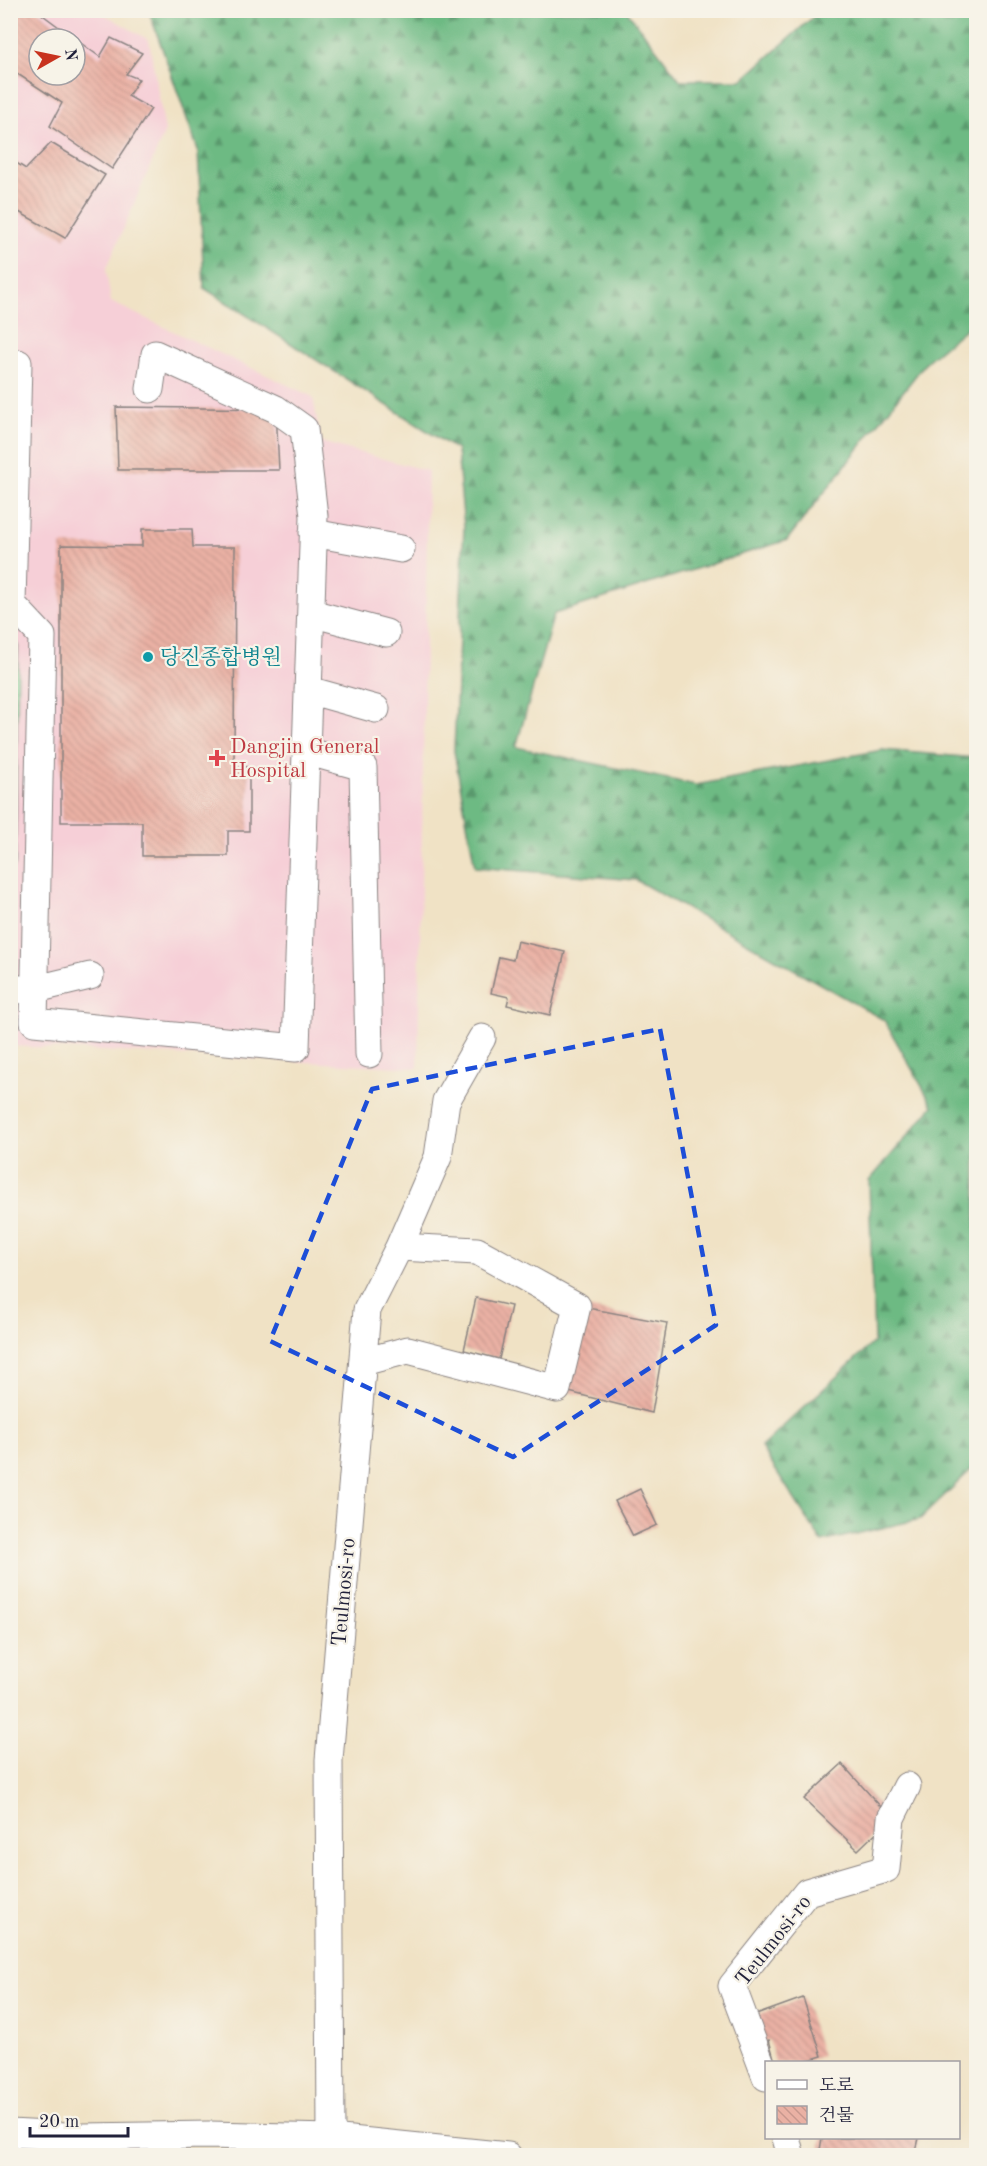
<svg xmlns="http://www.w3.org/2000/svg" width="987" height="2166" font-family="'Old Standard TT','Noto Serif KR',serif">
<defs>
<pattern id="forest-firs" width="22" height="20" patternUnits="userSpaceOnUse" patternTransform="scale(1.5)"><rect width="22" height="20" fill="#6dba83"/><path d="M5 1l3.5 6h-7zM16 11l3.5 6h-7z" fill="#59976c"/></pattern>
<pattern id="park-dots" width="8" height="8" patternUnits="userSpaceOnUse" patternTransform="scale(1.5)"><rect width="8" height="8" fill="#87da9b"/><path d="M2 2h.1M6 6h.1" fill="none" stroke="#74bb86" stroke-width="1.8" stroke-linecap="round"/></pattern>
<pattern id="building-back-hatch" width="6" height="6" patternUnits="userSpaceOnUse" patternTransform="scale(1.5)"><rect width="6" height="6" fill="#eab1a4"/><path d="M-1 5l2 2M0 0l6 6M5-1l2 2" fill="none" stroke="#c8988e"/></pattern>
</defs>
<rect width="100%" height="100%" fill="#f7f3e8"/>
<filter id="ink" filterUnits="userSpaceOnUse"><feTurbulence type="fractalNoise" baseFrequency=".0167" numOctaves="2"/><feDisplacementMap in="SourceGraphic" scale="12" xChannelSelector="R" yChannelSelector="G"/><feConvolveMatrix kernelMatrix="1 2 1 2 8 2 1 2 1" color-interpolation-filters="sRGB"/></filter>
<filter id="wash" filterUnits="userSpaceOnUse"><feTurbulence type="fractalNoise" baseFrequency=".008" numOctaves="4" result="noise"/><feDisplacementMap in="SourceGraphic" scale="24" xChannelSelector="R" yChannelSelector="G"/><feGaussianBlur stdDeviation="1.35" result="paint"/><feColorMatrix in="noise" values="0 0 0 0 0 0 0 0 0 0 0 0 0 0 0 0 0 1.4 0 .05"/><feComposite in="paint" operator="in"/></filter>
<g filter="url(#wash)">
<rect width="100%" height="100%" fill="#f0e2c5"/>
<!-- built -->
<path fill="#f6cfd7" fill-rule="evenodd" d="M10,11H99L149,40L165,131L106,270L111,302L313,397L321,442L428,471L418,1068L11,1046ZM39,39H75V75H39Z"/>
<!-- forest -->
<path fill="url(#forest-firs)" stroke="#486e5f" stroke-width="1.5" d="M149,11H627L680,80H742L820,11H976V320L927,361L787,540L554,614L516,747L696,785L882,750L976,758V1465L920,1519L822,1542L761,1447L874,1342L869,1181L933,1106L884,1020L636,880L475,867L454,751L464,527L457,450L204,288L198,150Z"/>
<!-- park -->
<path fill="url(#park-dots)" stroke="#547e6b" stroke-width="1.5" d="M11,636L18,646L15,865L11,871Z"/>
<g id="blocks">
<!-- building -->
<path fill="url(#building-back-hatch)" d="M10,10H36L75,39H39V75H75V39L100,57L111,38L142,53L126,74L139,79L128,96L151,109L112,169L50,126L62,103L10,69Z
M51,143L105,175L65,238L10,207V159L26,169Z
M116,407L276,409L279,470H118Z
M142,529H192L193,547H235L234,767H249V831H228V856H142V822H61V545L142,546Z
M517,941L565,952L550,1015L507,1005L509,997L491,993L499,957L513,960Z
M476,1298L511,1306L499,1359L464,1350Z
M577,1306L667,1323L652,1413L557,1389Z
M640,1489L657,1525L633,1536L615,1501Z
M842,1764L891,1818L858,1850L804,1799Z
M803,1998L822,2056L802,2062H775L769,2040L755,2046L745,2019Z
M147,2137L149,2150L163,2148L164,2156H97L95,2146Z
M822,2138H919L915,2156H819Z"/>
</g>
</g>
<g filter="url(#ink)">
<use href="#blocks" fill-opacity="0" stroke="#898280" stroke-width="1.5"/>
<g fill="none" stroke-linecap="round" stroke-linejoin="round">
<!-- minor casing -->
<g stroke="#898280" stroke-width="29">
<path id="minor" d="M10,364L18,363L12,604L42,636L34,1022L296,1048L314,516L304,429L276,409L155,354L150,389
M313,533L401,549
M311,613L386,633
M308,690L376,709
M306,751L363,767L369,1054
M10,987L28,991L90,976
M399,1247L438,1157L446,1101L482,1038
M363,1362L408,1350L557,1389L577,1306L477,1251L399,1247L367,1310L329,1760L331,2138L508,2156
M766,2077L732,1986L807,1892L886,1869L891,1818L907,1786
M10,2133L84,2137L209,2135L331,2138
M786,2138L791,2156"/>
</g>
<!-- minor -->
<use href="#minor" stroke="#fff" stroke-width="27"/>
</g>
</g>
<!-- marked area -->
<path fill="none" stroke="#1d4ed8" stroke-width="4.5" stroke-dasharray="12 8" stroke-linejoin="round" d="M660,1029L716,1325L513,1457L270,1341L372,1089Z"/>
<!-- markers -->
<circle fill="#0f9aa8" stroke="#f7f3e8" stroke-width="2" cx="148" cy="657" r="6"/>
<path fill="#e0444e" stroke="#f7f3e8" stroke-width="2" d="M214 749h6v6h6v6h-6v6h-6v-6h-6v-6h6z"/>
<g text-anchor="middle" stroke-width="4.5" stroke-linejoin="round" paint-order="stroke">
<!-- culture labels -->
<g font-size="21" fill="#0d838f" stroke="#f7f3e8" text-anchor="start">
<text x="160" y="664">당진종합병원</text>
</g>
<!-- health labels -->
<g font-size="21" fill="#be3a42" stroke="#f7f3e8" text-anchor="start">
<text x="230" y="753">Dangjin General<tspan x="230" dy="24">Hospital</tspan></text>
</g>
<!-- street labels -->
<g font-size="21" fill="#22223b" stroke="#f7f3e8">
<text transform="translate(343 1592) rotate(-85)" y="7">Teulmosi-ro</text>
<text transform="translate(773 1940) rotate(-52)" y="7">Teulmosi-ro</text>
</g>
</g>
<!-- margin -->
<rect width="987" height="2166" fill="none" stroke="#f7f3e8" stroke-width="36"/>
<!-- legend -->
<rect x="765" y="2061" width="195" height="78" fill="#f7f3e8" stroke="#a29fa3" stroke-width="1.5"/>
<rect x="777" y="2080" width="30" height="9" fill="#ffffff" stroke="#a29fa3" stroke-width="1.5"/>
<text x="819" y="2091" font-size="18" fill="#22223b">도로</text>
<rect x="777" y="2106" width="30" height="18" fill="url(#building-back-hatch)" stroke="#a29fa3" stroke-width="1.5"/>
<text x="819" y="2121" font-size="18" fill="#22223b">건물</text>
<!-- north arrow -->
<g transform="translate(57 57) rotate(81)"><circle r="28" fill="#f7f3e8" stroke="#a29fa3" stroke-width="1.5"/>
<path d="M0-4.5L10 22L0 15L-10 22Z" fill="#c8321e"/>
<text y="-9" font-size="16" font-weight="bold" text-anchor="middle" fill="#22223b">N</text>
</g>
<!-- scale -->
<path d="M30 2127v9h98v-9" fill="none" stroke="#22223b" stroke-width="3"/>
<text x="39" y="2127" font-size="18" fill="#22223b" stroke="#f7f3e8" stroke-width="4.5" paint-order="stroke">20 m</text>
</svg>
